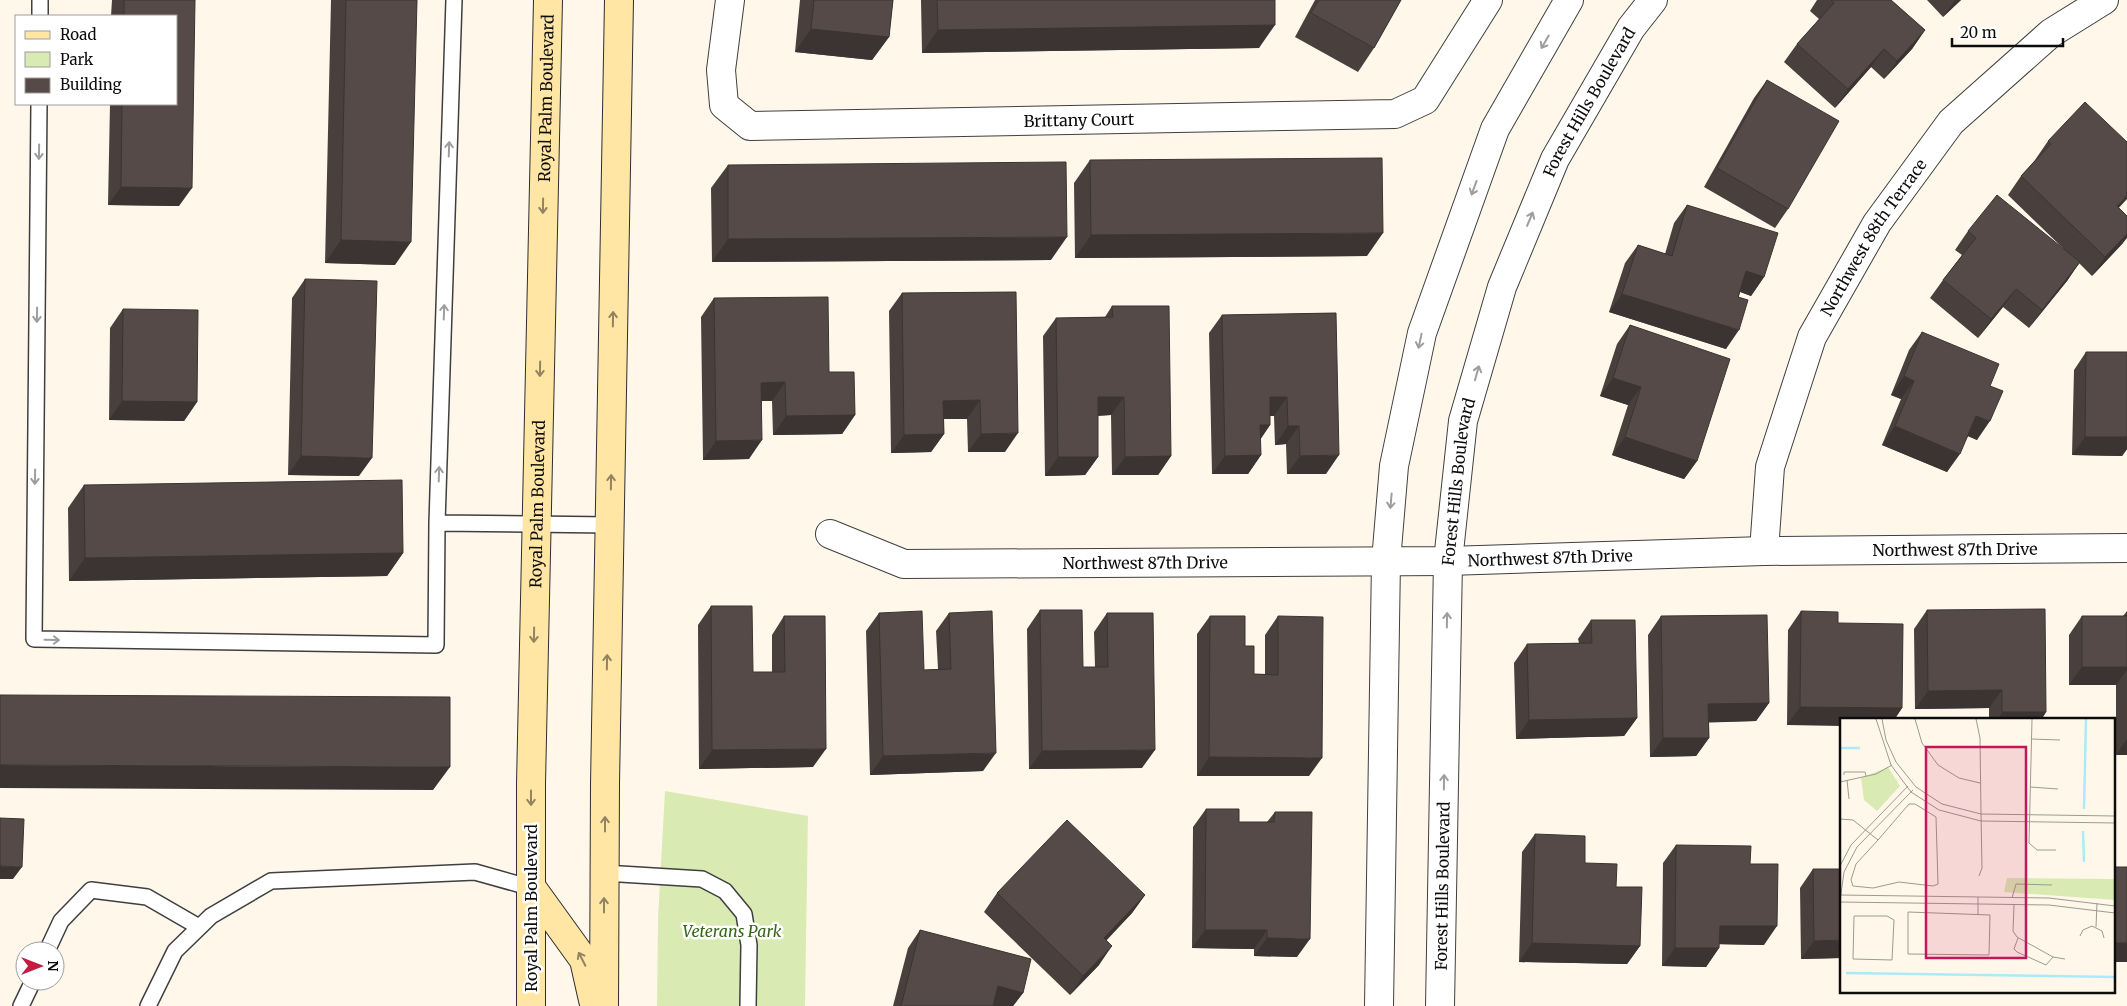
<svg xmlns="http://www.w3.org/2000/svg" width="2127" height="1006" font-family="Merriweather,serif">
<rect width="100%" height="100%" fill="#fff8ea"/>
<!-- green -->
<path fill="#d9ebb2" d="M665,791L808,816L805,1006H657L658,918Z"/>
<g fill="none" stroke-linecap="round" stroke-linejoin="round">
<!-- service casing -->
<g stroke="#3f3f3f" stroke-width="18">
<path id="service" d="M40,16V0
M39,104L34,639L436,645L437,523L454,0
M437,523L610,525
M604,873L702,879L725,891L744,914L749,945L748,1006
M47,951L61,921L91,890L147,897L199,927
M21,1006L33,981
M148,1006L175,951L211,916L271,881L475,872L532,888"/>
</g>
<!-- minor casing -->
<g stroke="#3f3f3f" stroke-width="30">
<g id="minor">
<path id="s1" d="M730,0L721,70L724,105L750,126L1395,114L1425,100L1488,0"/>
<path id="s2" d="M830,534L904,564L1448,561L1764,551L2127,548"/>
<path id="s3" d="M1764,551L1770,467L1812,337L1877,223L1951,122L2051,33L2104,0"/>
</g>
</g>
<!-- tertiary casing -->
<g stroke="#3f3f3f" stroke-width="30">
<g id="tertiary">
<path d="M1379,1006L1386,561L1394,466L1422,333L1495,129L1569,0"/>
<path id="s4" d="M1440,1006L1448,561L1463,421L1502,287L1555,159L1631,28L1653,0"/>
</g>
</g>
<!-- secondary casing -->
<g stroke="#2e2e2e" stroke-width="30">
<g id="secondary">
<path d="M532,888L584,960L593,1000"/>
<path id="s5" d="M531,1006V784L548,0"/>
<path d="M604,1006L605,784L619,0"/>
</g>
</g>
<!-- service -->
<use href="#service" stroke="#fff" stroke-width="15"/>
<!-- minor -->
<use href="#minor" stroke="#fff" stroke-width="28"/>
<!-- tertiary -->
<use href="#tertiary" stroke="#fff" stroke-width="28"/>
<!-- secondary -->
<use href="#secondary" stroke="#ffe6a5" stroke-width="28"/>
</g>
<!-- wall -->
<path fill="#49403d" d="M112,0H195L179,206L108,205L110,104H176V16H111Z
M331,0H417L395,265L325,263Z
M800,0H893L889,37L872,60L795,52Z
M921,0H1275L1259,48L922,53Z
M1315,0H1401L1374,48L1358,72L1295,37Z
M1817,0H1891L1925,30L1912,49L1884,79L1871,67L1835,108L1784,62L1797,44L1819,19L1810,11Z
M1927,0H1961L1943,17Z
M1767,80L1788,209L1775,228L1704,187L1754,98Z
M2048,141L2119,208L2123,243L2092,276L2079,263L2067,281L2029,328L2003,307L1978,338L1930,298L1943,280L1962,255L1955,250L1968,231L2068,253L2008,195L2021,176L2035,160Z
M1090,160L1367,256L1075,258L1074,183Z
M728,165L1051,260L712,262L711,188Z
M1687,205L1764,277L1751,296L1740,292L1726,349L1609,312L1625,263L1638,245L1665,254L1674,223Z
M305,279L359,476L288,475L292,298Z
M1016,292L1005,452H968L967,419H944V434L931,452L891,453L889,311L902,293Z
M714,298L829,372L855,415L842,434L773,435L772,401H762L749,459L703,460L701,317Z
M1112,306L1171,456L1158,475H1112L1111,415L1098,416V457L1085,475L1045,476L1043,336L1056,318L1105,317Z
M123,309L197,402L184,421L109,420L110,328Z
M1336,313L1326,474H1287L1286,444L1275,445L1274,416H1270V425L1260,440L1261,455L1248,474H1212L1209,333L1222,315Z
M1630,325L1697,461L1684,479L1612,455L1628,405L1600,396L1617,344Z
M1922,332L1990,386L1977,440L1968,436L1947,472L1882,445L1901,399L1891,395L1909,350Z
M2086,352H2127V449L2122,456L2072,455L2074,370Z
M84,485L403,553L387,576L69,581L68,508Z
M711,606L753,672H772V635L784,616L813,767L699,769L698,625Z
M1040,610L1083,667H1095L1094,632L1107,613L1142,768L1029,769L1027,629Z
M1927,610L2046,712L2041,720H1989V708L1915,709L1914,629Z
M1801,611L1838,623L1902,708L1894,720H1841L1787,725L1788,630Z
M2127,611V755H2116V685H2069V635L2082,616H2123Z
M879,613L924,670L938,669L936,631L949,613L983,771L870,775L866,631Z
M1210,616L1245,646L1254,674H1265V635L1278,616L1309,776H1197V634Z
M1661,616L1769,703L1756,721L1709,722V738L1696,756L1650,757L1648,635Z
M1591,620L1637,718L1624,736L1516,739L1514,663L1527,644L1579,643L1578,639Z
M1206,809L1239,822H1267L1275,812L1297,957L1254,956V949L1192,948L1193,827Z
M1535,834L1585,863L1616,887L1640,946L1627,964L1519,962L1522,852Z
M1676,845L1750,864L1764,945L1719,944V948L1706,967L1662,966L1663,863Z
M1813,869L1841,958L1801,959L1800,888Z
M997,893L1145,895L1132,913L1106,940L1099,965L1070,995L984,912Z
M920,930L1023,993L1013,1006H893L908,948Z"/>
<!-- shaded-wall -->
<path fill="#3c3432" d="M1955,0H1961L1943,17Z
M1275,25L1259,48L922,53L938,30Z
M811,29L889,37L872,60L795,52Z
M1925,30L1912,49L1884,79L1897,61Z
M1884,49L1871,67L1835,108L1848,89Z
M121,187L192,188L179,206L108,205Z
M2127,195V199L2104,224L2117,206Z
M1383,233L1367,256L1075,258L1091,235Z
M2127,234V238L2123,243L2092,276L2105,257Z
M1067,237L1051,260L712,262L728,239Z
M341,240L411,242L395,265L325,263Z
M2080,262L2067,281L2029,328L2042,310Z
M1746,271L1764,277L1751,296L1733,289Z
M2016,289L2003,307L1978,338L1991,319Z
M1622,294L1739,330L1726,349L1609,312Z
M1904,376L1914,381L1901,399L1891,395Z
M1613,378L1641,387L1628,405L1600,396Z
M785,382L772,401H748L761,383Z
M1098,397H1124L1111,415L1085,416Z
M1270,397H1287L1274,416H1257Z
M980,400L967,419H930L943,401Z
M122,401L197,402L184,421L109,420Z
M855,415L842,434L773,435L786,416Z
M1976,416L1990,421L1977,440L1963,434Z
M1260,425H1270L1257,444Z
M1288,426H1299L1286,444L1275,445Z
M1895,426L1960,454L1947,472L1882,445Z
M1018,433L1005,452H968L981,434Z
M944,434L931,452L891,453L904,435Z
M2127,434V449L2122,456L2072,455L2085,437Z
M1625,437L1697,461L1684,479L1612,455Z
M762,440L749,459L703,460L716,441Z
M1261,455L1248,474H1212L1225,456Z
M1339,455L1326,474H1287L1300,456Z
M301,456L372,458L359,476L288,475Z
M1171,456L1158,475H1112L1125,457Z
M1058,457H1098L1085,475L1045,476Z
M403,553L387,576L69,581L85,558Z
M2082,667H2127V670L2116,685H2069Z
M2002,690L1989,708L1915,709L1928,691Z
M1769,703L1756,721L1695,723L1708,704Z
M1800,707L1902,708L1894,720H1841V726L1787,725Z
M2002,712H2046L2041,720H1997Z
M1637,718L1624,736L1516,739L1529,720Z
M1663,738H1709L1696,756L1650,757Z
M2127,739V755H2116Z
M826,749L813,767L699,769L712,750Z
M1155,750L1142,768L1029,769L1042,751Z
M996,753L983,771L870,775L883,756Z
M1209,757L1322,758L1309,776H1197Z
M0,765L450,767L433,790L0,788Z
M0,866L22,867L13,879H0Z
M1145,895L1132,913L1091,957L1104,938Z
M1720,926H1777L1764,945L1707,944Z
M1205,930H1267L1254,949L1192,948Z
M1267,938L1310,939L1297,957L1254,956Z
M1841,940V958L1801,959L1814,941Z
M1532,943L1640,946L1627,964L1519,962Z
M2113,943H2127V962H2113Z
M1112,946L1099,965L1070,995L1083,976Z
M1675,948H1719L1706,967L1662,966Z
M998,986L1023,993L1013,1006H989Z"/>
<!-- building -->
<path fill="#554a47" stroke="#3c3432" d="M124,0H195L192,188L121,187L122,104H176V16H124Z
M346,0H417L411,242L341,240Z
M814,0H893L889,37L811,29Z
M937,0H1275V25L938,30Z
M1319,0H1401L1374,48L1311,13Z
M1831,0H1891L1925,30L1897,61L1884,49L1848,89L1797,44L1834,3Z
M1767,80L1839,121L1788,209L1717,168Z
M2085,102L2127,142V195L2117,206L2127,216V234L2105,257L2021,176L2051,144L2048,141Z
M1382,158L1383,233L1091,235L1090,160Z
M1066,162L1067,237L728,239V165Z
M1997,195L2080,262L2042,310L2016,289L1991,319L1943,280L1976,238L1968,231Z
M1687,205L1778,233L1764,277L1746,271L1738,297L1748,300L1739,330L1622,294L1638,245L1672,256Z
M305,279L377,281L372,458L301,456Z
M1016,292L1018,433L981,434L980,400L943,401L944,434L904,435L902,293Z
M828,297L829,372H854L855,415L786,416L785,382L761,383L762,440L716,441L714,298Z
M1112,306H1169L1171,456L1125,457L1124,397H1098V457H1058L1056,318L1113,317Z
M123,309L198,310L197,402L122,401Z
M1336,313L1339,455L1300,456L1299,426H1288L1287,397H1270V425H1260L1261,455L1225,456L1222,315Z
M1630,325L1730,359L1697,461L1625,437L1641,387L1613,378Z
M1922,332L1999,364L1990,386L2003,391L1990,421L1976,416L1960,454L1895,426L1914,381L1904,376Z
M2086,352H2127V437H2085Z
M402,480L403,553L85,558L84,485Z
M711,606H752L753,672H785L784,616H825L826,749L712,750Z
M2045,609L2046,712H2002V690L1928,691L1927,610Z
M1040,610H1082L1083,667H1108L1107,613H1153L1155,750L1042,751Z
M922,611L924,670L951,669L949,613L992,611L996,753L883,756L879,613Z
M1801,611L1838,612V623L1903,624L1902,708L1800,707Z
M1767,615L1769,703L1708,704L1709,738H1663L1661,616Z
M1210,616H1245V646H1254V674L1278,675V616L1323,617L1322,758L1209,757Z
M2082,616H2127V667H2082Z
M1591,620H1635L1637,718L1529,720L1527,644L1592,643Z
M0,695L450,697V767L0,765Z
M1206,809H1239V822H1274L1275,812H1312L1310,939L1267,938V930H1205Z
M0,818L24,819L22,867L0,866Z
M1067,820L1145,895L1104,938L1112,946L1083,976L997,893Z
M1535,834L1585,836V863L1617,864L1616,887H1642L1640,946L1532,943Z
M1676,845L1751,846L1750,864H1778L1777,926H1720L1719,948H1675Z
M2113,867H2127V943H2113Z
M1813,869H1841V940L1814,941Z
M920,930L1031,959L1023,993L998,986L993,1006H901Z"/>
<!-- one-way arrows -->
<defs><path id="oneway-shaft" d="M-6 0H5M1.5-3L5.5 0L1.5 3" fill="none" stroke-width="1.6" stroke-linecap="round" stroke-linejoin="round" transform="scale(1.25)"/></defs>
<g stroke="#9e9e9e">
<use href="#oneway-shaft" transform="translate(1545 42) rotate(120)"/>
<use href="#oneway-shaft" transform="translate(449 149) rotate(-88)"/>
<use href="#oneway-shaft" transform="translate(39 152) rotate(91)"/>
<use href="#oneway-shaft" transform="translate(1474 188) rotate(110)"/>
<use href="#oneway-shaft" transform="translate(1530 219) rotate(-67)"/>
<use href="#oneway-shaft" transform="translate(444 312) rotate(-88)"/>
<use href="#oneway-shaft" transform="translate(37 315) rotate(91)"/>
<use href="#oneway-shaft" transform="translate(1420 341) rotate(102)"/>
<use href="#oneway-shaft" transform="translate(1477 373) rotate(-74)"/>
<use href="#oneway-shaft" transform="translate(439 474) rotate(-88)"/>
<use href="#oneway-shaft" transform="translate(35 477) rotate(91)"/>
<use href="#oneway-shaft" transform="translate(1391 501) rotate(95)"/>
<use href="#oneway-shaft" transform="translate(1447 620) rotate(-89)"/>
<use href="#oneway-shaft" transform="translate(52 640) rotate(1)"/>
<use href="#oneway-shaft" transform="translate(1444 782) rotate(-89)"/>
</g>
<g stroke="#928460">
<use href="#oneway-shaft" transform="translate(543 206) rotate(91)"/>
<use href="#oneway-shaft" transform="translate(613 319) rotate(-89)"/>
<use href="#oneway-shaft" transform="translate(540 369) rotate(91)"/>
<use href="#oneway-shaft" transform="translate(611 482) rotate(-89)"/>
<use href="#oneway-shaft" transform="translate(534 635) rotate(91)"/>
<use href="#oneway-shaft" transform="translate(607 662) rotate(-89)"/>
<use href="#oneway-shaft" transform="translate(531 798) rotate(90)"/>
<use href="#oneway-shaft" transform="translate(605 824) rotate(-90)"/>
<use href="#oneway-shaft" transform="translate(604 905) rotate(-90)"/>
<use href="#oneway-shaft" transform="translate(582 959) rotate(-117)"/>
</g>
<g text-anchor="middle" stroke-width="5" stroke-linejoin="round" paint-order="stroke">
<!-- street labels -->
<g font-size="16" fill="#0c0c0c" stroke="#fff">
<text dy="6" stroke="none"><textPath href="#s5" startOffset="908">Royal Palm Boulevard</textPath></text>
<text dy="6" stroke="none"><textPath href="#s4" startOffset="930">Forest Hills Boulevard</textPath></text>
<text dy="6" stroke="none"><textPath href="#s1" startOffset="468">Brittany Court</textPath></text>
<text dy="6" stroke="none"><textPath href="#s3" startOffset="338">Northwest 88th Terrace</textPath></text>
<text dy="6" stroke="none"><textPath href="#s4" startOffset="525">Forest Hills Boulevard</textPath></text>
<text dy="6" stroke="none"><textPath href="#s5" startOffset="502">Royal Palm Boulevard</textPath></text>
<text dy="6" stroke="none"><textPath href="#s2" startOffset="1131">Northwest 87th Drive</textPath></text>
<text dy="6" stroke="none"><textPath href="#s2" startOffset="726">Northwest 87th Drive</textPath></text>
<text dy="6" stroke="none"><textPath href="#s2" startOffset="321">Northwest 87th Drive</textPath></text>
<text dy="6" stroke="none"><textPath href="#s4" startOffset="120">Forest Hills Boulevard</textPath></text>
<text transform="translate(531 908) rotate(-90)" y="6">Royal Palm Boulevard</text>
</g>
<!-- park labels -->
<g font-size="16" font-style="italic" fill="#366719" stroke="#fff">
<text x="732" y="937">Veterans Park</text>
</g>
</g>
<!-- overview -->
<g transform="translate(1840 718)">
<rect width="275" height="275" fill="#fff8ea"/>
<path d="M48,49L60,68L37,93L24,82L21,60ZM167,160L275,161V182L164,174Z" fill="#d9ebb2"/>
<path fill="none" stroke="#aceafa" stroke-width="2.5" d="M0,30H20M244,91L246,1M243,113L244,144M6,255L275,259"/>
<path fill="none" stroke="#9e9a91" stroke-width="1" d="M36,1L51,47L71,74L99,92L141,103L275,105M42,1L46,22L56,44L76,69L102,86L141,96L275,98M75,1L82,25L98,47L119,60L140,65M136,1L140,20L141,96L142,150L139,158M192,1L189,125L197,132H216M191,21L220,22M4,57V54H25L26,58M7,62L9,81M0,64L36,56L52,47M190,69L218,71M0,101L13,102L38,122L16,146L11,162L13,168L33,170L59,164L93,168L98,166L96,99L75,86H69L38,122M0,148L11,127L68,68M0,177L209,180L275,188M172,180L176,166L212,167M0,183L4,154L17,129L73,72M0,184L209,187L275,195M174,187L173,213L177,219L213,239L225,241M68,194L150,197L149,237L68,236ZM138,197V179M14,198H47L54,202L52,242L13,241ZM256,209L257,185M240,218L243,212L252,208L262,213L264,220M178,220L174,231L177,234L206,247L213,239"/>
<path fill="#c2185b" fill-opacity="0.15" stroke="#c2185b" stroke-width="2.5" d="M86,29H186V240H86Z"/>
<rect width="275" height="275" fill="none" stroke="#0c0c0c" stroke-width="2.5"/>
</g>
<!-- legend -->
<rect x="15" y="15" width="162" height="90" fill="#ffffff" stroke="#9e9e9e"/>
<rect x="25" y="31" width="25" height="8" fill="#ffe6a5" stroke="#9e9e9e"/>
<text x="60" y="40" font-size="15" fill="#0c0c0c">Road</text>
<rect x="25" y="52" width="25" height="15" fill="#d9ebb2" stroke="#9e9e9e"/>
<text x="60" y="65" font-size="15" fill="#0c0c0c">Park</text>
<rect x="25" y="78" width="25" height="15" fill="#554a47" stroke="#9e9e9e"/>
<text x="60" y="90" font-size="15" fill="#0c0c0c">Building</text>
<!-- north arrow -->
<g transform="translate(40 966) rotate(90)"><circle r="24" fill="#ffffff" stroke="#9e9e9e"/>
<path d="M0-4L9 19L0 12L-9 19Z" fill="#c31c40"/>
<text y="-8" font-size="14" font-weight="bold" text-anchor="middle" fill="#0c0c0c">N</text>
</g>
<!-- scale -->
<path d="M1952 38v8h111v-8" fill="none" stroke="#0c0c0c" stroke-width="2.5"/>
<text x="1960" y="38" font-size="15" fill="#0c0c0c" stroke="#ffffff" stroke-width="4" paint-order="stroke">20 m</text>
</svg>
